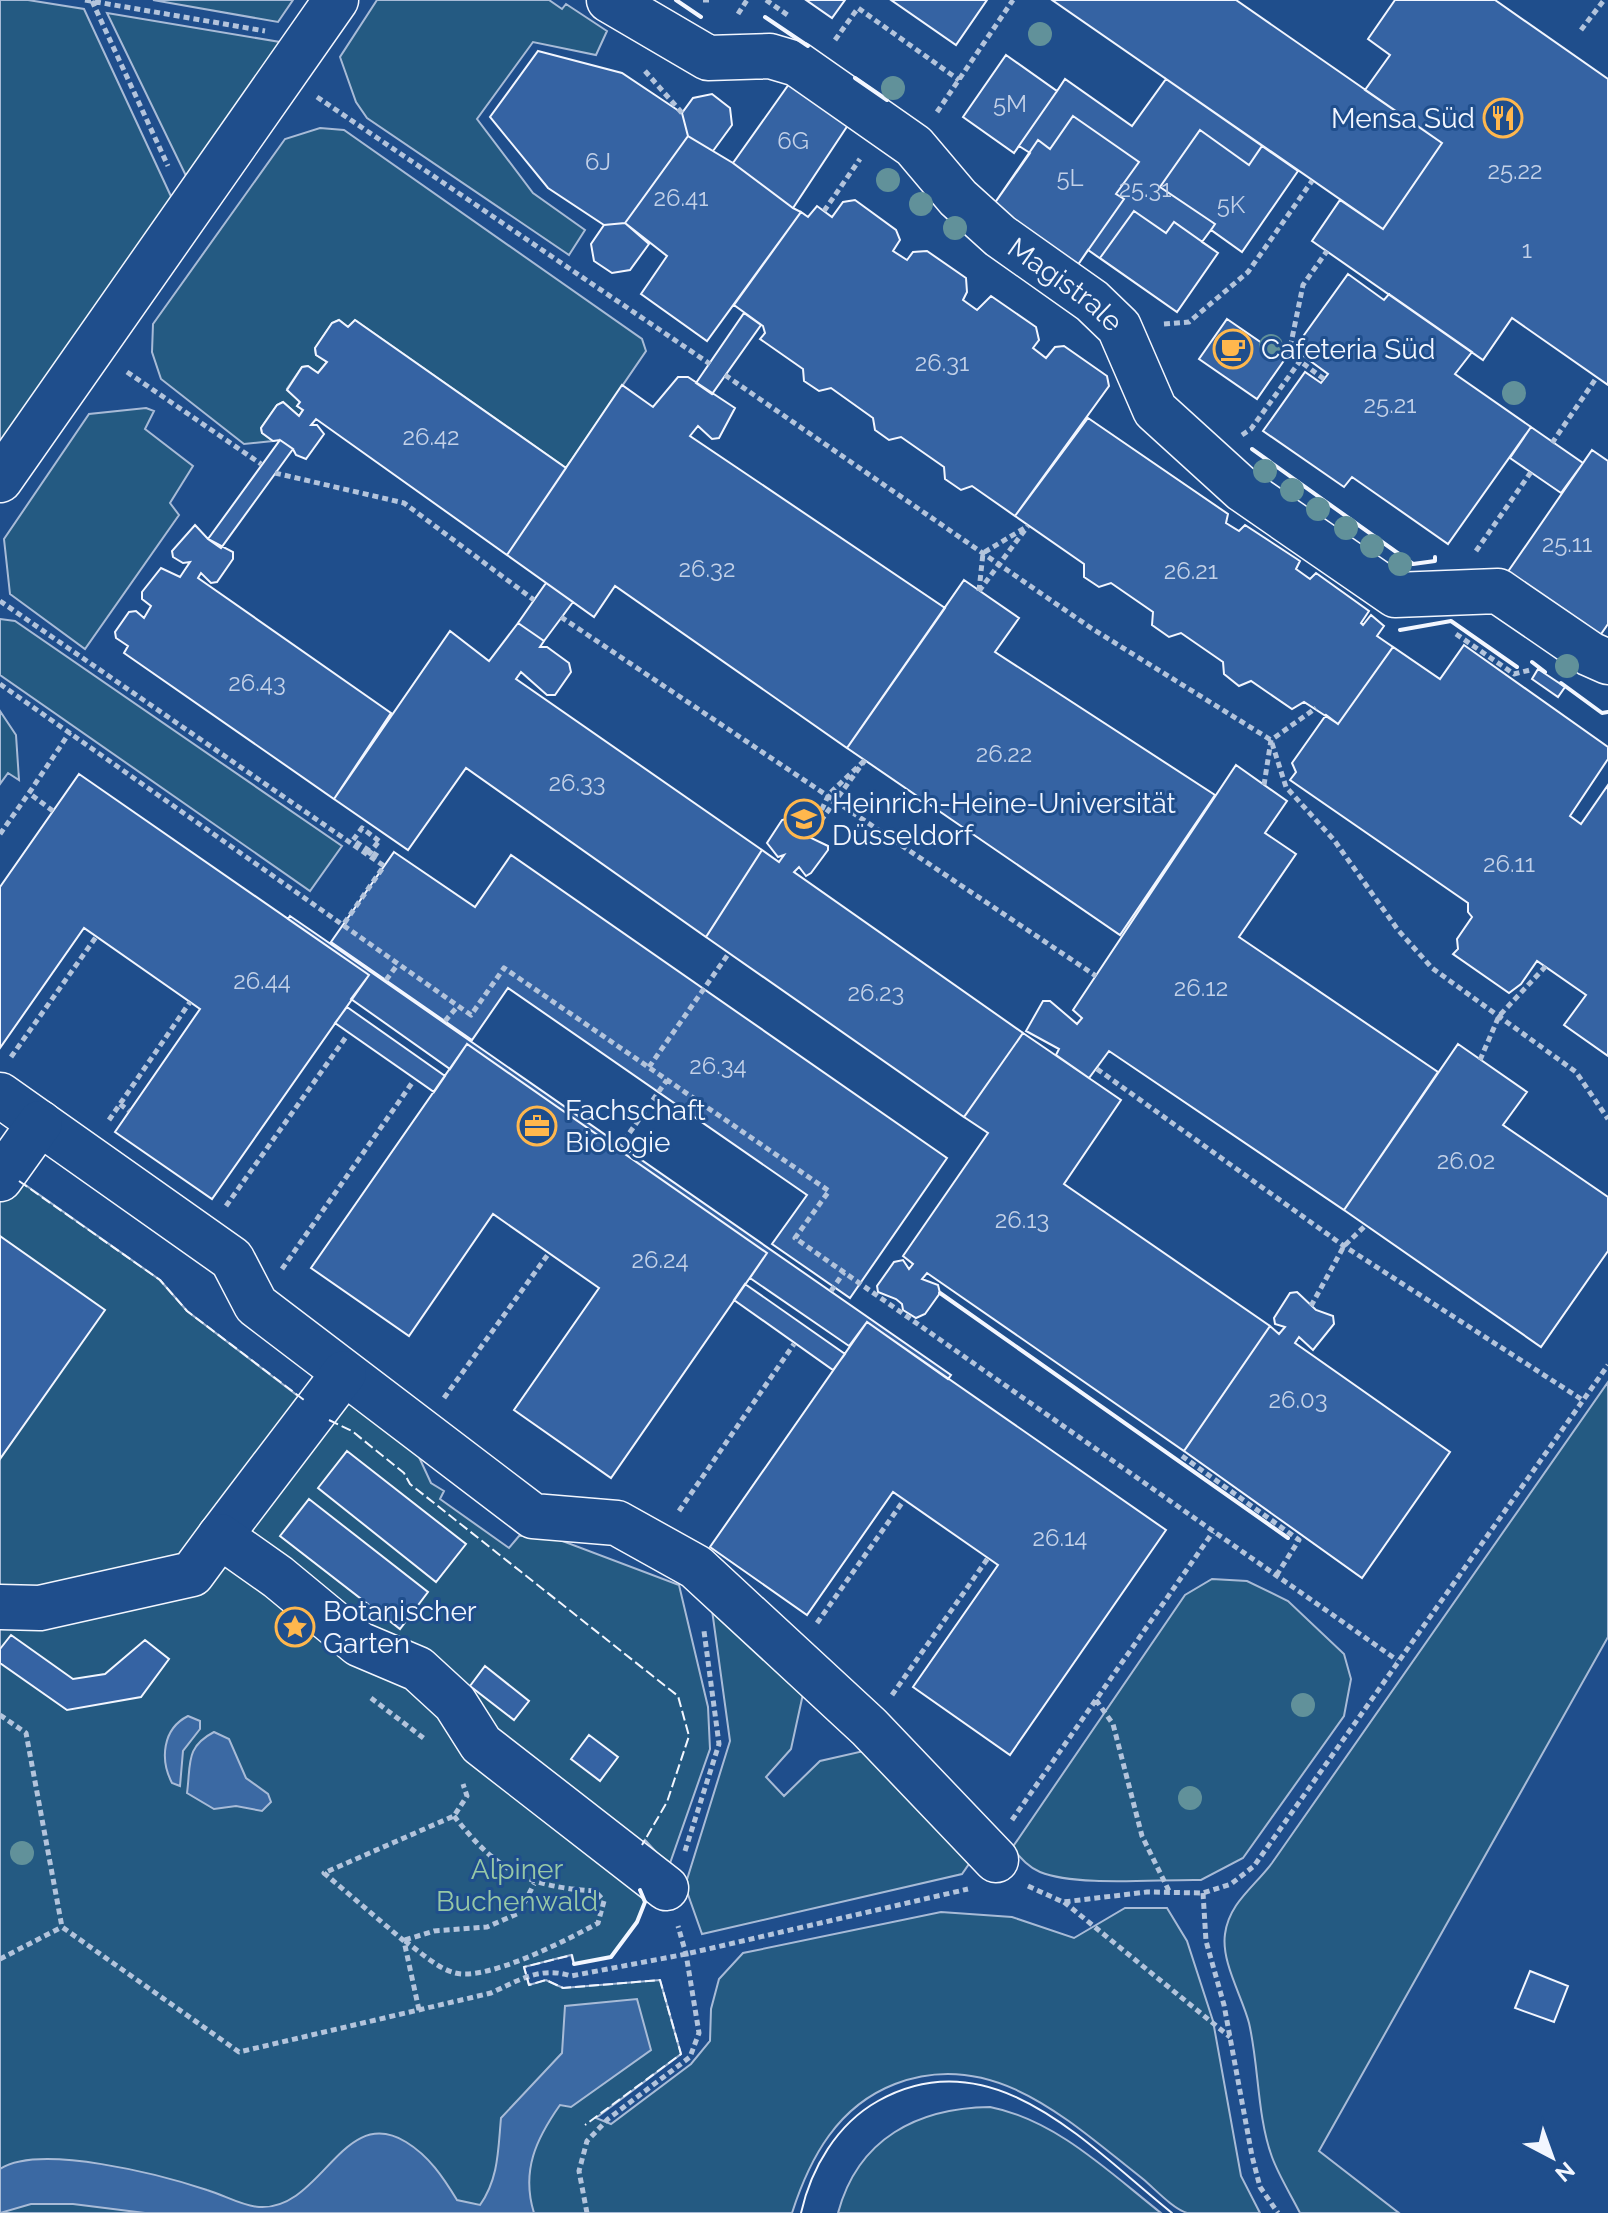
<svg xmlns="http://www.w3.org/2000/svg" width="1608" height="2213" font-family="Raleway,sans-serif">
<rect width="100%" height="100%" fill="#1f4e8c"/>
<!-- green -->
<path fill="#245a82" stroke="#a8bbd7" stroke-width="2" d="M0,0H28L84,9L175,205L0,457Z
M153,0H293L278,22Z
M377,0H549L562,9L566,4L607,31L596,55L533,42L477,119L533,193L585,230L569,255L367,118L356,102L340,57Z
M107,13L286,43L189,182Z
M320,128L344,130L642,339L646,351L566,468L355,320L348,327L339,320L332,323L315,349L316,355L327,362L318,373L308,366L302,367L287,389L300,402L297,406L303,410L299,416L283,402L277,405L261,428L262,433L273,441L244,444L161,379L152,352L153,324L285,139Z
M146,408L154,411L145,429L193,466L170,503L179,515L85,649L10,594L4,539L89,414Z
M0,619L15,621L342,846L310,891L0,675Z
M0,711L16,735L19,780L8,773L0,784Z
M0,1167L160,1280L187,1311L315,1409L347,1395L412,1442L431,1483L444,1491L440,1499L509,1548L519,1536L544,1534L679,1585L708,1707L710,1749L669,1866L645,1840L630,1866L645,1902L637,1922L611,1957L574,1964L571,1955L524,1967L529,1985L546,1980L563,1988L660,1980L681,2054L596,2118L611,2124L691,2064L710,2041L711,2009L719,1979L743,1953L941,1912L1012,1917L1074,1938L1125,1908H1167L1187,1941L1213,2021L1241,2176L1260,2213C1241,2213 1203,2213 1187,2213C1172,2208 1155,2189 1143,2179C1071,2123 994,2046 895,2084C838,2106 810,2157 792,2213H0Z
M1608,1382V1637L1319,2151L1399,2213H1300C1291,2195 1279,2176 1272,2157C1257,2116 1259,2066 1249,2023C1242,1996 1221,1962 1225,1934C1229,1903 1254,1887 1272,1863Z
M1212,1579L1247,1581L1288,1601L1344,1654L1351,1679L1344,1716L1243,1858L1201,1880C1158,1879 1077,1887 1040,1872C1028,1867 1020,1857 1012,1848L1185,1595Z
M712,1610L803,1694L791,1749L766,1777L784,1796L820,1761L868,1750L971,1861L962,1874L702,1934L685,1886L730,1741Z
M990,2107C1056,2120 1109,2172 1161,2213H838C858,2138 918,2108 990,2107Z"/>
<!-- water -->
<path fill="#3b69a3" stroke="#a8bbd7" stroke-width="2" d="M188,1716L200,1721V1729L183,1751L180,1786L172,1783C160,1760 162,1729 188,1716Z
M214,1732L229,1739L246,1778L268,1794L271,1802L262,1811L236,1806L214,1809L187,1793C191,1764 185,1747 214,1732Z
M637,1999L651,2050L571,2107L560,2105C536,2139 521,2171 534,2213H145L73,2204H31L0,2213V2169C40,2143 162,2175 207,2190C224,2195 242,2206 259,2207C322,2211 342,2103 406,2142C429,2156 443,2177 457,2200L480,2205C499,2178 498,2149 501,2118L562,2053L565,2006Z"/>
<!-- building -->
<path fill="#3563a3" stroke="#f2f6ff" stroke-width="2" d="M806,0H845L832,18Z
M891,0H987L956,45Z
M1052,0H1236L1442,143L1383,229Z
M1395,0H1495L1608,79V385L1512,318L1483,360L1312,241L1340,200L1383,229L1442,143L1365,90L1390,55L1368,39Z
M538,51L622,73L682,113L688,136L625,223L604,225L548,188L490,117Z
M538,51L622,73L682,113L688,136L733,163L794,77L852,119L793,208L801,212L707,341L641,294L667,256L625,223L604,225L548,188L490,117Z
M1006,55L1057,91L1014,153L963,117Z
M1006,55L1057,91L1065,79L1132,126L1166,79L1298,171L1242,252L1211,230L1202,242L1218,253L1177,312L1088,250L1077,266L992,207L1030,153L1019,146L1014,153L963,117Z
M794,77L852,119L793,208L733,163Z
M712,94L730,108L732,125L713,151L688,136L682,113L693,98Z
M1073,116L1139,162L1116,194L1124,199L1077,266L992,207L1038,140L1050,149Z
M1200,130L1249,165L1262,146L1298,171L1242,252L1211,230L1215,224L1160,187Z
M855,200L896,230L900,240L893,251L907,260L913,252L927,251L966,278L967,292L963,300L977,310L991,296L1036,327L1039,340L1033,348L1046,358L1055,347L1064,346L1107,376L1109,386L1015,516L972,486L961,490L945,479L944,467L901,437L889,440L875,430L873,418L831,388L819,391L804,381L803,369L760,339L765,333L763,326L734,305L801,212L808,217L817,206L832,217L843,202Z
M1134,211L1166,233L1174,222L1218,253L1177,312L1100,258Z
M625,223L649,244L630,270L612,273L594,261L591,244L604,225Z
M1348,274L1384,300L1389,294L1472,352L1455,374L1531,427L1448,544L1352,477L1344,487L1263,431L1305,372L1321,383L1328,374L1294,349Z
M744,313L761,325L712,394L696,383Z
M1227,319L1285,359L1257,399L1199,359Z
M339,320L348,327L355,320L566,468L507,555L316,419L311,425H317L324,434L306,459L296,455L293,449L280,440L273,441L262,433L261,428L277,405L283,402L299,416L303,410L297,406L300,402L287,390L302,367L308,366L318,373L327,362L316,355L315,348L332,323Z
M678,377H688L735,408L719,438L712,439L698,426L690,436L945,608L847,748L615,586L594,617L507,555L622,385L653,407Z
M1088,418L1228,514L1226,523L1239,531L1245,525L1300,561L1296,569L1310,579L1316,573L1369,611L1361,623L1363,625L1371,615L1384,626L1377,636L1393,647L1338,724L1304,702L1292,709L1251,681L1239,686L1224,674L1223,662L1181,633L1169,637L1152,625L1153,612L1111,583L1099,587L1084,577V564L1015,516Z
M1531,427L1583,463L1561,493L1510,458Z
M280,440L293,449L221,548L208,539Z
M1592,450L1608,461V624L1599,637L1507,573Z
M195,525L208,539L233,552V559L217,582L211,583L201,573L198,578L391,713L334,799L124,653L128,646L116,638L115,632L129,612L136,611L144,618L151,606L142,599V592L161,568L180,577L190,562L183,563L173,557L172,551Z
M964,580L1019,618L995,652L1215,795L1120,935L847,748Z
M546,583L573,602L544,641L518,623Z
M518,623L544,641L540,647H547L569,663L571,672L555,695H547L521,672L516,679L762,850L706,937L466,768L408,850L334,799L450,631L489,661Z
M1464,645L1608,747V759L1570,816L1581,824L1608,785V1056L1564,1025L1586,995L1537,961L1521,984L1509,993L1453,954L1458,949L1457,939L1472,917L1468,912V903L1290,780L1296,772L1292,763L1326,715L1338,724L1393,647L1440,679Z
M1538,669L1565,687L1558,697L1532,679Z
M1236,765L1287,801L1265,833L1296,854L1239,937L1438,1072L1344,1210L1109,1051L1089,1078L1056,1055L1059,1049L1026,1031L1043,1001H1050L1077,1024L1082,1018L1073,1010Z
M79,774L369,975L212,1199L115,1132L200,1009L84,928L0,1048V887Z
M789,818L809,837L828,846V850L811,873L806,876L799,867L794,872L1023,1033L964,1117L706,937L762,850L779,862L784,855L778,857L767,843L782,820Z
M394,852L475,907L511,855L947,1158L850,1298L772,1244L807,1195L508,988L472,1040L331,942Z
M290,916L322,938L951,1375L948,1379L867,1322L849,1346L750,1278L767,1253L467,1044L450,1069L351,999L369,975L288,919Z
M347,1007L445,1076L434,1092L335,1023Z
M1023,1033L1121,1100L1064,1184L1270,1326L1184,1451L927,1273L922,1279L938,1285L940,1293L925,1314L916,1318L903,1310L902,1304L896,1299L878,1292L877,1286L894,1262L903,1260L909,1269L913,1264L903,1256L988,1133L964,1117Z
M467,1044L767,1253L611,1478L514,1410L599,1288L493,1214L409,1336L311,1268Z
M1458,1044L1527,1092L1503,1125L1608,1197V1251L1541,1347L1344,1210Z
M0,1236L105,1310L0,1459Z
M745,1284L845,1354L833,1370L734,1300Z
M1297,1292L1316,1310L1333,1316L1334,1324L1313,1350L1299,1337L1295,1343L1450,1452L1362,1578L1184,1451L1270,1326L1279,1334L1285,1327L1275,1324L1274,1318L1290,1293Z
M867,1322L1166,1530L1010,1755L913,1687L998,1565L988,1558L893,1492L807,1615L710,1547Z
M347,1451L466,1544L436,1582L318,1488Z
M309,1499L428,1592L400,1629L280,1536Z
M11,1635L73,1679L105,1674L145,1640L169,1659L141,1697L67,1710L0,1663V1649Z
M485,1666L529,1701L514,1720L470,1686Z
M589,1735L618,1757L600,1781L571,1759Z
M1530,1971L1568,1986L1554,2022L1515,2008Z"/>
<g fill="none" stroke-linecap="round" stroke-linejoin="round">
<!-- minor casing -->
<g stroke="#f2f6ff" stroke-width="47">
<g id="minor">
<path id="s1" d="M609,0L708,58L770,56L797,64L914,146L958,198L1000,236L1092,301L1119,327L1155,410L1243,490L1395,595L1498,591L1590,654L1608,662"/>
<path d="M0,480L336,0"/>
<path d="M0,1095L232,1259L256,1305L533,1516L617,1523L696,1567L869,1727L996,1860"/>
<path d="M0,1179L40,1123"/>
<path d="M220,1536L344,1373"/>
<path d="M0,1607L40,1608L192,1574L220,1536L278,1577L359,1644L418,1669L455,1703L481,1744L666,1888"/>
</g>
</g>
<!-- path -->
<path stroke="#b3c4dc" stroke-width="5" stroke-dasharray="6 4" stroke-linecap="butt" d="M85,0L265,31
M703,0H711
M766,0L789,16
M92,1L168,166
M738,14L747,0
M1581,30L1604,0
M835,40L858,8L959,80
M645,71L682,113
M317,97L710,364
M937,112L1013,0
M824,211L860,159
M1164,324L1189,322L1248,272L1312,181
M127,372L261,464
M725,375L1091,628L1271,740L1286,787L1334,840L1398,930L1432,968L1576,1072L1608,1119
M1324,379L1289,353L1303,285L1327,251
M1242,435L1251,429L1300,361
M1552,443L1597,377
M275,473L404,503L534,600
M1476,551L1531,472
M979,591L983,553L1028,526
M0,601L384,866L343,925
M561,617L1096,976
M1456,634L1514,674L1530,670
M0,684L471,1015L504,968L829,1191L795,1238L1397,1660
M1264,785L1271,740L1316,708
M53,811L29,793L70,732
M0,834L29,793
M809,837L829,794L865,760
M368,855L379,841
M386,980L398,964
M445,1021L458,1006
M11,1057L96,937
M1480,1060L1499,1016L1546,966
M649,1067L729,953
M1097,1069L1344,1246L1581,1399
M120,1104L129,1111
M109,1120L190,1002
M618,1149L667,1080
M226,1206L346,1037
M282,1269L412,1083
M831,1291L844,1272
M1311,1306L1344,1246L1365,1226
M444,1398L549,1253
M1182,1456L1299,1540L1276,1576
M679,1511L794,1344
M817,1623L904,1500
M892,1695L988,1558
M371,1698L426,1740
M1096,1700L1113,1724L1142,1836L1170,1893
M0,1715L26,1733L62,1927L239,2052L491,1993C519,1980 541,1966 571,1976L686,1954L968,1889
M1012,1820L1213,1532
M685,1851L719,1744L704,1631
M1028,1886L1063,1902L1147,1892L1203,1893L1231,1884L1254,1866L1608,1365
M1203,1893L1206,1941L1224,2005L1252,2156L1260,2187L1278,2213
M1064,1902L1230,2037
M405,1940L434,1931L487,1927L519,1913L534,1884
M405,1941C419,1951 436,1967 452,1972C483,1984 569,1939 598,1923L604,1901L595,1891C527,1887 496,1870 454,1816
M0,1959L62,1927
M419,2010L404,1941L324,1873L454,1816L467,1796L463,1784
M587,2213L579,2171L587,2141L608,2119L690,2057L699,2033L686,1954L678,1926"/>
<!-- minor -->
<use href="#minor" stroke="#1f4e8c" stroke-width="44"/>
<!-- tram -->
<path stroke="#f2f6ff" stroke-width="2" d="M801,2213C811,2168 837,2124 878,2101C993,2036 1089,2147 1172,2213"/>
<!-- path-bridge -->
<path stroke="#b3c4dc" stroke-width="5" stroke-dasharray="6 4" stroke-linecap="butt" d="M979,591L1028,526
M809,837L865,760
M379,841L362,828L353,840L379,857"/>
<!-- fence -->
<path stroke="#f2f6ff" stroke-width="2" stroke-dasharray="10 4" stroke-linecap="butt" d="M19,1181L160,1280L187,1311L304,1400
M329,1420L352,1431L404,1473L410,1484L678,1696L689,1736L667,1802L642,1845
M574,1964L572,1955L524,1967L529,1985L546,1980L563,1988L660,1980L681,2054L585,2125"/>
<!-- wall -->
<path stroke="#f2f6ff" stroke-width="4" d="M676,0L701,17
M765,17L808,46
M855,78L887,100
M1252,449L1413,564L1435,561V557
M1400,630L1451,621L1517,667
M1532,662L1545,672
M1561,683L1602,713L1608,712
M940,1293L1288,1538
M574,1964L611,1957L637,1922L645,1902L640,1890"/>
</g>
<!-- trees -->
<g fill="#61919a">
<circle cx="1040" cy="34" r="12"/>
<circle cx="893" cy="88" r="12"/>
<circle cx="888" cy="180" r="12"/>
<circle cx="921" cy="204" r="12"/>
<circle cx="955" cy="228" r="12"/>
<circle cx="1271" cy="346" r="12"/>
<circle cx="1514" cy="393" r="12"/>
<circle cx="1265" cy="471" r="12"/>
<circle cx="1292" cy="490" r="12"/>
<circle cx="1318" cy="509" r="12"/>
<circle cx="1346" cy="528" r="12"/>
<circle cx="1372" cy="546" r="12"/>
<circle cx="1400" cy="564" r="12"/>
<circle cx="1567" cy="666" r="12"/>
<circle cx="1303" cy="1705" r="12"/>
<circle cx="1190" cy="1798" r="12"/>
<circle cx="22" cy="1853" r="12"/>
</g>
<!-- icons -->
<defs>
<g id="restaurant-ring" transform="scale(2)"><circle r="9.5" fill="#1f4e8c" stroke="#ffb74d" stroke-width="1.5"/><path d="M-5-6h1v4h1v-4h1v4h1v-4h1v5L-1.5 .5V6h-2V.5L-5-1ZM5-6V6H3V1.5H1.5Q1.5-4 5-6Z" fill="#ffb74d"/></g>
<g id="cafe-ring" transform="scale(2)"><circle r="9.5" fill="#1f4e8c" stroke="#ffb74d" stroke-width="1.5"/><path d="M-5.5-4.5H6V0H3Q3 3.5 0 3.5H-2.5Q-5.5 3.5-5.5 0ZM3-3.2v2h1.7v-2ZM-6 4.5H4V6H-6Z" fill="#ffb74d"/></g>
<g id="university-ring" transform="scale(2)"><circle r="9.5" fill="#1f4e8c" stroke="#ffb74d" stroke-width="1.5"/><path d="M0-5L7-2L0 1L-7-2ZM-4 1L0 2.5L4 1V4Q0 6-4 4Z" fill="#ffb74d"/></g>
<g id="office-ring" transform="scale(2)"><circle r="9.5" fill="#1f4e8c" stroke="#ffb74d" stroke-width="1.5"/><path d="M-6-3h4V-5.5h4V-3h4V5H-6ZM-1-4.5V-3h2v-1.5ZM-6 0V1H6V0Z" fill="#ffb74d"/></g>
<g id="sight-ring" transform="scale(2)"><circle r="9.5" fill="#1f4e8c" stroke="#ffb74d" stroke-width="1.5"/><path d="M0-6L1.8-2.2L6-1.7L2.9 1.2L3.7 5.4L0 3.3L-3.7 5.4L-2.9 1.2L-6-1.7L-1.8-2.2Z" fill="#ffb74d"/></g>
</defs>
<g fill-rule="evenodd">
<use href="#restaurant-ring" x="1503" y="118"/>
<use href="#cafe-ring" x="1233" y="349"/>
<use href="#university-ring" x="804" y="819"/>
<use href="#office-ring" x="537" y="1126"/>
<use href="#sight-ring" x="295" y="1627"/>
</g>
<g text-anchor="middle" stroke-width="6" stroke-linejoin="round" paint-order="stroke">
<!-- number labels -->
<g font-size="24" fill="#c3d1e8">
<text x="1010" y="112">5M</text>
<text x="793" y="149">6G</text>
<text x="598" y="170">6J</text>
<text x="1515" y="179">25.22</text>
<text x="1070" y="186">5L</text>
<text x="1145" y="197">25.31</text>
<text x="681" y="206">26.41</text>
<text x="1231" y="213">5K</text>
<text x="1527" y="258">1</text>
<text x="942" y="371">26.31</text>
<text x="1390" y="413">25.21</text>
<text x="431" y="445">26.42</text>
<text x="1567" y="552">25.11</text>
<text x="707" y="577">26.32</text>
<text x="1191" y="579">26.21</text>
<text x="257" y="691">26.43</text>
<text x="1004" y="762">26.22</text>
<text x="577" y="791">26.33</text>
<text x="1509" y="872">26.11</text>
<text x="262" y="989">26.44</text>
<text x="1201" y="996">26.12</text>
<text x="876" y="1001">26.23</text>
<text x="718" y="1074">26.34</text>
<text x="1466" y="1169">26.02</text>
<text x="1022" y="1228">26.13</text>
<text x="660" y="1268">26.24</text>
<text x="1298" y="1408">26.03</text>
<text x="1060" y="1546">26.14</text>
</g>
<!-- poi labels -->
<g font-size="28" fill="#f2f6ff" stroke="#1f4e8c" text-anchor="start">
<text x="1475" y="128" text-anchor="end">Mensa Süd</text>
<text x="1261" y="359">Cafeteria Süd</text>
<text x="832" y="813">Heinrich-Heine-Universität<tspan x="832" dy="32">Düsseldorf</tspan></text>
<text x="565" y="1120">Fachschaft<tspan x="565" dy="32">Biologie</tspan></text>
<text x="323" y="1621">Botanischer<tspan x="323" dy="32">Garten</tspan></text>
</g>
<!-- street labels -->
<g font-size="28" fill="#f2f6ff" stroke="#1f4e8c">
<text dy="10" stroke="none"><textPath href="#s1" startOffset="554">Magistrale</textPath></text>
</g>
<!-- park labels -->
<g font-size="28" fill="#97c8a6" stroke="#1f4e8c">
<text x="517" y="1879">Alpiner<tspan x="517" dy="32">Buchenwald</tspan></text>
</g>
</g>
<!-- north arrow -->
<g transform="translate(1552 2157) rotate(139)" stroke="#1f4e8c" stroke-width="6" paint-order="stroke">
<path d="M0-6L14 30L0 20L-14 30Z" fill="#f2f6ff"/>
<text y="-12" font-size="22" font-weight="bold" text-anchor="middle" fill="#f2f6ff">N</text>
</g>
</svg>
